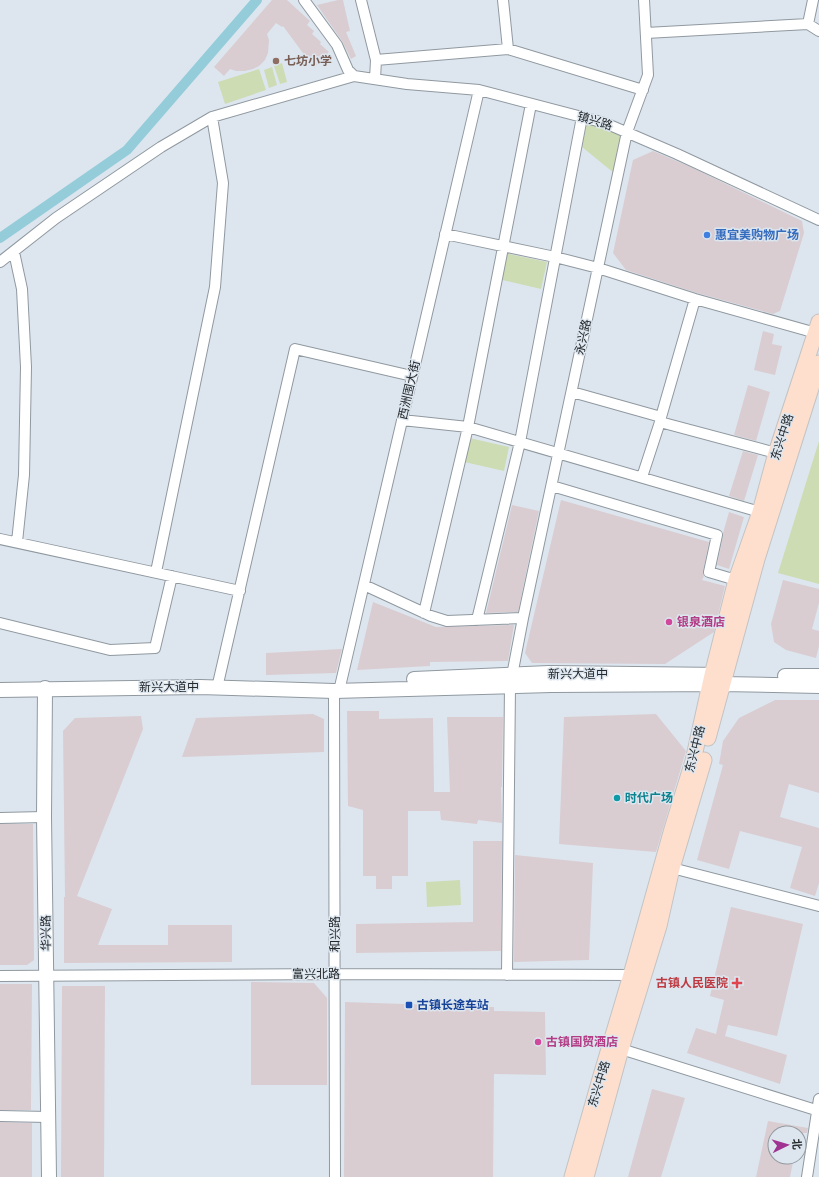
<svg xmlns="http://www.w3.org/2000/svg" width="819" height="1177" font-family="Roboto,'Noto Sans SC',sans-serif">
<rect width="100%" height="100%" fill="#dde6ef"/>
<!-- green -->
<path fill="#cddcb3" d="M282,63L287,82L280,84L274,66Z
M272,67L277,85L269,88L264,70Z
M259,69L266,90L225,104L218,82Z
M587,122L602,126L621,136L614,173L582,147Z
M504,253L547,262L541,289L498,279Z
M465,437L509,447L504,471L460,461Z
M819,441V584L778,573Z
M460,880L461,905L427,907L426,882Z"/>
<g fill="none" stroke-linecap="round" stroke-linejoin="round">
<!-- canal -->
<path stroke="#94ccda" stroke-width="10" d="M0,238L127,150L257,0"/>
</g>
<!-- building -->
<path fill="#d9cdd1" d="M272,0H287L310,21L307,25L314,31L312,34L321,42L320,44L329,52L314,68L283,26L282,27L276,23L267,34L269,40L268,53L265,60L259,66L253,69L245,71H236L230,69L224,76L214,67Z
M338,0H343L350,31L346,32L356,56L351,59L342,41L317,5Z
M653,151L693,168L802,221L804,233L780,311L773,314L697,293L626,270L613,253L633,160Z
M763,331L774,334L772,344L782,346L775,375L754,370Z
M748,385L770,392L756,441L734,435Z
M743,451L758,455L744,501L729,496Z
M561,500L709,542L703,571L704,576L702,580L725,586L714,632L665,664L532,663L525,653Z
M512,505L539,511L518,612L486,613Z
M729,512L744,517L729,569L717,565L723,536V533Z
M783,580L819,589V603L812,629L819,631V646L816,658L786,650L774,642L771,624Z
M373,602L436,627L514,625L508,661L430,662V666L357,670Z
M342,649L336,673L266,675V653Z
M775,700H819V793L789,784L780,817L819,828V883L815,896L790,888L802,847L740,831L729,869L697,860L723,765L719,764L723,741L739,718Z
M347,711H379V719L433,718L434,792H450L447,717H503L502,787H501L502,823L478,820L477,824L441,820L440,811H408V876H392V889H376V876H363V810L348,806Z
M313,714L324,719V752L182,757L196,718Z
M656,714L686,751L656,852L559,844L564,717Z
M141,716L143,729L77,896L112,909L98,945H168V925H232V962L64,963V897H65L63,731L75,718Z
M0,824H33L34,960L27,965H0Z
M473,841H502L501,951L356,953V924L473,922Z
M515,855L593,863L589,960L514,962Z
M731,907L803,924L777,1036L728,1025L725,1036L787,1055L780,1084L687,1053L696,1028L716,1034L724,1000L710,996Z
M251,982L314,983L327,998V1085H251Z
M0,984H32L31,1110H0Z
M62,986H105L104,1177H61Z
M345,1002L494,1007V1011L545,1012L546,1075L494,1074L493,1177H344Z
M652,1089L685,1098L661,1177H628Z
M768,1121L808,1128L807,1133H775V1157H794L790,1177H756Z
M0,1122L32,1123V1177H0Z"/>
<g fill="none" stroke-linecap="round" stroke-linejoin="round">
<!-- street casing -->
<g stroke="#9099a0" stroke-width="12">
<path id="street" d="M304,0L337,45L348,70L354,76
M361,0L376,60L375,79
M503,0L508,49
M808,24L813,0
M646,33L808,24L819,31
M376,60L508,49L643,90
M445,234L555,257L598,268L695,299L816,333
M14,252L22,289L26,367L24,475L17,542
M0,262L56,218L161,147L212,117L354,76L407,84L479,90L605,123L677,154L819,220
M572,392L661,417L660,422L776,453
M661,417L695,299
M402,420L468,427L760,512
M642,477L660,422
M552,486L717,535L709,572L736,580
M0,539L240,591
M156,572L215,287L223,183L212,117
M364,585L431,616L447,621L523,618
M424,613L468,427L531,104
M477,620L520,442L582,117
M0,623L110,650L155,648L172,576
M217,688L295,349L412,376
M334,691L335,1177
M339,691L479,90
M0,818L44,817
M672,868L819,906
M507,975L510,686L523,618L627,132L648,75L644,0
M0,976L335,974L631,975
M621,1049L819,1111
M0,1116L48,1117
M807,1177L819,1099"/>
</g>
<!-- secondary casing -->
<g stroke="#9099a0" stroke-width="16">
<path id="secondary" d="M785,676H819
M414,679L549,673L723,675
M45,688L44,817L49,1177
M0,690L200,687L334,691L551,685L723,684L819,686"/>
</g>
<!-- primary casing -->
<g stroke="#c2c3c4" stroke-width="17">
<path id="primary" d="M708,738L757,559L819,363
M572,1177L600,1079L631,975L672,829L693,761L712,675L736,580L760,512L776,453L819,322
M586,1177L621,1049L659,926L672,868L704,760"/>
</g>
<!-- street -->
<use href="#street" stroke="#fff" stroke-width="10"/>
<!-- secondary -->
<use href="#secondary" stroke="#fff" stroke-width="14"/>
<!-- primary -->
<use href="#primary" stroke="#fedfce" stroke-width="15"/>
</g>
<!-- markers -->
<circle fill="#8d6e63" stroke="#dde6ef" stroke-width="1.5" cx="276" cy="61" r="4"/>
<circle fill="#3f7fe0" stroke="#dde6ef" stroke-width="1.5" cx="707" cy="235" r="4"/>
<g fill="#d1479c" stroke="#dde6ef" stroke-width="1.5">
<circle cx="669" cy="622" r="4"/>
<circle cx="538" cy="1042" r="4"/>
</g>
<circle fill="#0f9aa8" stroke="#dde6ef" stroke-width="1.5" cx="617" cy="798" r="4"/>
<path fill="#e0444e" stroke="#dde6ef" stroke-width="1.5" d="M735 977h4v4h4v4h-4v4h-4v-4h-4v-4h4z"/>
<rect fill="#1a4fb4" stroke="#dde6ef" stroke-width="1.5" x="405" y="1001" width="8" height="8" rx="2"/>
<g text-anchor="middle" stroke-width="3" stroke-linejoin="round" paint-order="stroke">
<!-- education labels -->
<g font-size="12" font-weight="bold" fill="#785e54" stroke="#dde6ef" text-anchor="start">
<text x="284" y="65">七坊小学</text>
</g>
<!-- street labels -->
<g font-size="12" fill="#25292c" stroke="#dde6ef">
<text transform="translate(595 121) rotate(17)" y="4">镇兴路</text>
<text transform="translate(583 337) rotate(-78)" y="4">永兴路</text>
<text transform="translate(409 390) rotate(-77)" y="4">西洲围大街</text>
<text transform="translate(782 437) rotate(-72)" y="4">东兴中路</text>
<text x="578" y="678">新兴大道中</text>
<text x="169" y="691">新兴大道中</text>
<text transform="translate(695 749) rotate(-76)" y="4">东兴中路</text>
<text transform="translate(46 933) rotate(-91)" y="4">华兴路</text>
<text transform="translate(335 934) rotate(-90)" y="4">和兴路</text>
<text x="316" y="978">富兴北路</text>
<text transform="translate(599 1084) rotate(-73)" y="4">东兴中路</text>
</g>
<!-- shop labels -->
<g font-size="12" font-weight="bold" fill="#366cbe" stroke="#dde6ef" text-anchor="start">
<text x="715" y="239">惠宜美购物广场</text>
</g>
<!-- hotel labels -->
<g font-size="12" font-weight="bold" fill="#b23c85" stroke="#dde6ef" text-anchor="start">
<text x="677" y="626">银泉酒店</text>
<text x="546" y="1046">古镇国贸酒店</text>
</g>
<!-- culture labels -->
<g font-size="12" font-weight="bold" fill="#0d838f" stroke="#dde6ef" text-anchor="start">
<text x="625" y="802">时代广场</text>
</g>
<!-- health labels -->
<g font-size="12" font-weight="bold" fill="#be3a42" stroke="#dde6ef" text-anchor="end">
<text x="728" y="987">古镇人民医院</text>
</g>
<!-- transit labels -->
<g font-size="12" font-weight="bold" fill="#164399" stroke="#dde6ef" text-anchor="start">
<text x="417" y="1009">古镇长途车站</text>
</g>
</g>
<!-- north arrow -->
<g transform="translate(787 1145) rotate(85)"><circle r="19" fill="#dde6ef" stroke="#939aa1"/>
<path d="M0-3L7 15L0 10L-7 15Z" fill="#a03291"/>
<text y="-6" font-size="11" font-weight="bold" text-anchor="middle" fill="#25292c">北</text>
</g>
</svg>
